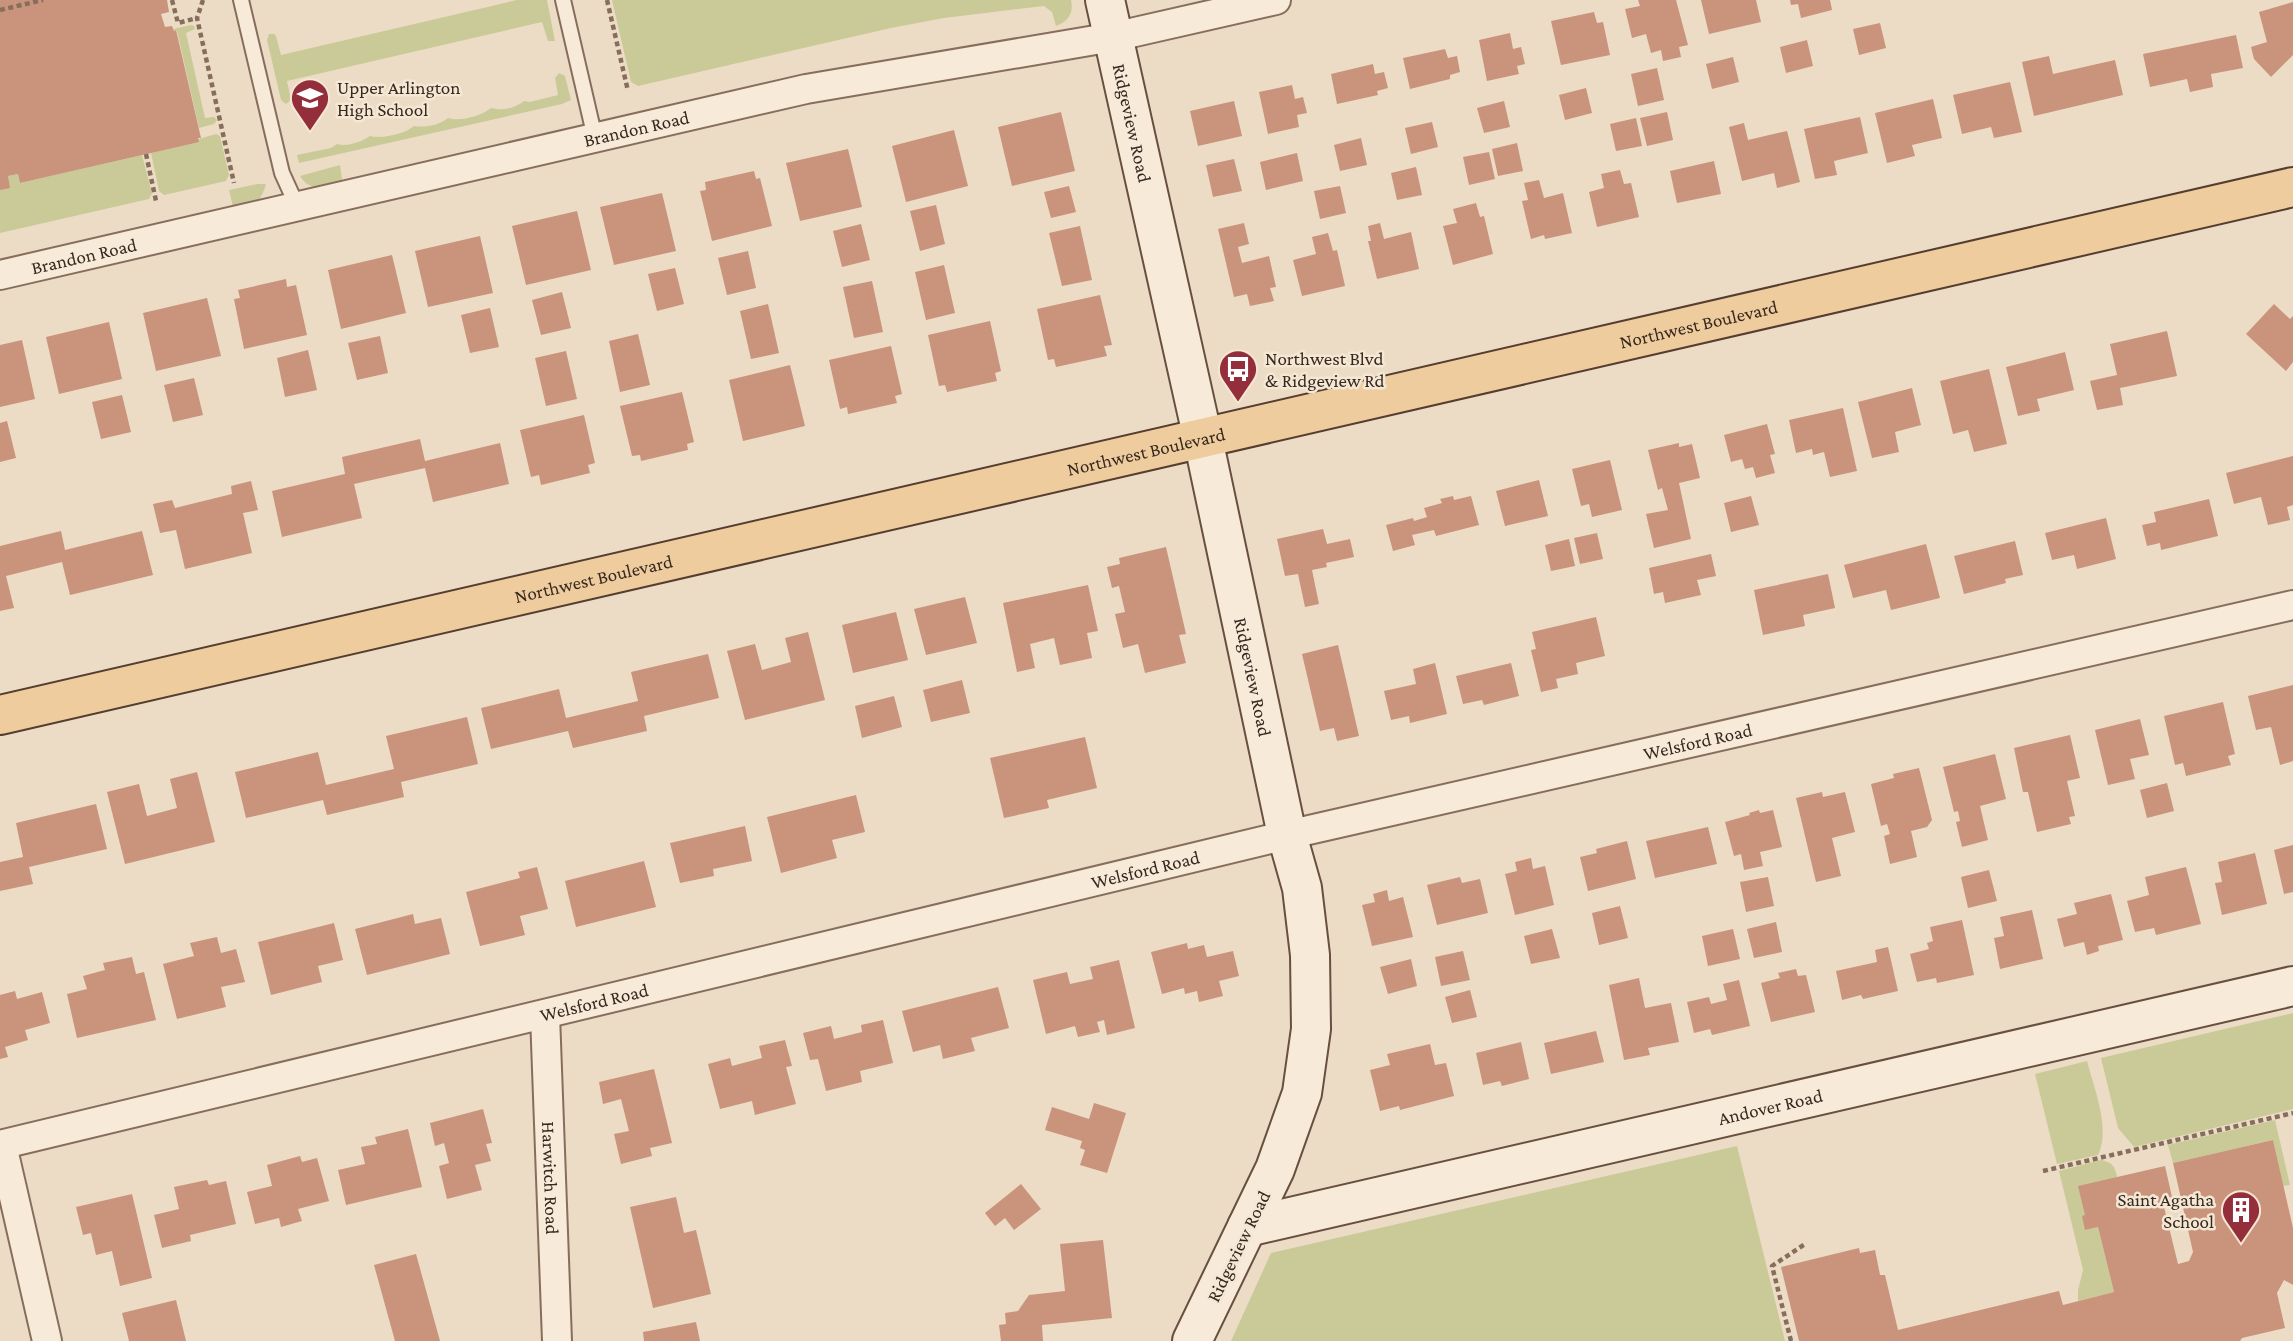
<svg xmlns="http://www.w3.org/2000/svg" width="2293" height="1341" font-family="'Crimson Pro',serif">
<rect width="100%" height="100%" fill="#ecdcc5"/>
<!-- green -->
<path fill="#caca99" d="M517,0H547L555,41H548L542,22L287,81L291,100L286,104L281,100L267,40L269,34H274L276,36L281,55Z
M612,0H1071C1074,13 1068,22 1056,26L1052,12L1044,6L944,18L891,28L638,86L631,82Z
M191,25L194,26L195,29L186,33L205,118L214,117L217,120L214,124L199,128L177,31L173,29Z
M559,73L565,76L571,100L562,104L299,163L297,155L331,148L337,144C347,147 361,142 370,136C382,139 405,134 414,126C426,128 439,125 448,118C460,122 481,116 491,108C502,111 516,108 524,101L530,102L558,95L555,78Z
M216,134L220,136L229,175L226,181L164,195L159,191L151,153Z
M142,155L152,193L149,199L0,233V190L8,176L18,174L20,183Z
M340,165L343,186C325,188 310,192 300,176Z
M257,184H266C260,205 253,206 234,211L229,190Z
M2293,1013V1109L2134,1147L2118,1128L2101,1058Z
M2087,1061C2094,1088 2111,1129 2098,1155L2057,1164L2035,1074Z
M2275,1120L2290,1185L2283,1186L2273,1140L2173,1163L2168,1145Z
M1737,1146L1785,1341H1231L1271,1253Z
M2101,1160C2112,1162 2115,1166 2117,1177L2085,1215V1230L2098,1227L2114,1292L2078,1301V1290L2083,1270L2059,1171Z"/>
<!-- building -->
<path fill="#c9937c" d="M0,0H167L169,12L161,14L165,27L172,26L174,31L176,30L201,138H198L199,142L20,183L18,174L8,176L10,188L0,190Z
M1638,0H1676L1688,45L1679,47L1681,57L1663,61L1661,50L1651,53L1646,34L1632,38L1625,9L1640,6Z
M1701,0H1756L1761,22L1709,34Z
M1790,0H1830L1832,10L1801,18L1798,4L1791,5Z
M2293,2V55L2271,77L2254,59L2251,47L2267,42L2259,12Z
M1594,12L1597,23L1603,22L1610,55L1561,65L1551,21Z
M1880,23L1886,48L1859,55L1853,29Z
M1510,33L1513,49L1521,47L1525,64L1517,66L1519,74L1487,81L1479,40Z
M2236,35L2243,68L2211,74L2213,87L2190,92L2187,79L2150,87L2143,54Z
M1807,40L1813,66L1786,73L1780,47Z
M1445,49L1448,58L1457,56L1460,72L1450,75V79L1410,89L1403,58Z
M2049,56L2053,74L2115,60L2123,95L2034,116L2022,62Z
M1733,57L1739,82L1712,89L1706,64Z
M1373,64L1375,74L1384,72L1388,88L1377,91L1378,95L1337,104L1331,74Z
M1657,68L1664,100L1638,106L1631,74Z
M2010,82L2022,132L1994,138L1991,127L1962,134L1953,95Z
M1292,85L1295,99L1303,97L1307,113L1297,115L1299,127L1268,134L1259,92Z
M1586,88L1592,113L1565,120L1559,95Z
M1933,99L1942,138L1912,145L1915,156L1887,163L1875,113Z
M1234,101L1242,136L1198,146L1190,111Z
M1504,101L1510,127L1484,133L1477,108Z
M1061,112L1075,171L1012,186L998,127Z
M1667,112L1673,140L1647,146L1640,118Z
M1860,117L1868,153L1834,161L1837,175L1815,179L1804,129Z
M1636,118L1642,146L1616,151L1610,124Z
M1432,122L1438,147L1411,154L1405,128Z
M1744,123L1748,140L1787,131L1800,182L1777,188L1774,173L1742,181L1729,127Z
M954,130L968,186L906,202L892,146Z
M1361,138L1367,165L1340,171L1334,145Z
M1517,143L1523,171L1498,176L1492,149Z
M848,149L862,207L800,221L786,163Z
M1489,152L1495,179L1469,185L1463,157Z
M1297,153L1303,181L1266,190L1260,162Z
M1234,159L1242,191L1213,197L1206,165Z
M1714,161L1721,194L1677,203L1670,171Z
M1416,167L1422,195L1397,200L1391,173Z
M1620,170L1624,184L1631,183L1639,217L1597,227L1589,192L1604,188L1601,174Z
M754,171L756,179L760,178L772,226L712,241L700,191L706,190L705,182Z
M1539,180L1544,198L1563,193L1572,233L1545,239L1544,235L1531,239L1522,201L1528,200L1524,183Z
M1069,186L1076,212L1051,218L1044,192Z
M1340,186L1346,213L1320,219L1314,191Z
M662,193L676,251L614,265L600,207Z
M1476,203L1480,217L1484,216L1493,254L1453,265L1443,226L1457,223L1453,209Z
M936,205L945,244L920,251L910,211Z
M577,211L591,270L526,285L512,226Z
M1244,223L1249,244L1238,247L1242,263L1269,256L1276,287L1270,288L1274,301L1250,306L1247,294L1234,297L1218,229Z
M1380,223L1384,239L1411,232L1419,269L1377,279L1368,241H1371L1368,226Z
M861,224L870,260L842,267L833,231Z
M1080,226L1092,280L1062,286L1049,233Z
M1328,233L1333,251L1337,250L1345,286L1302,296L1293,260L1316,254L1312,237Z
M480,236L493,293L428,307L415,251Z
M748,251L756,288L727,295L718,258Z
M392,255L406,313L341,329L328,270Z
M944,265L955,313L926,320L915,272Z
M675,268L684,304L657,311L648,274Z
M286,279L287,287L296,285L307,335L244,349L234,299L240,298L238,290Z
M872,281L883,332L854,338L843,287Z
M562,292L571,328L541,335L532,300Z
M1100,295L1112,345L1104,346L1107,356L1056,367L1054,359L1048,360L1037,309Z
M207,298L221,356L156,371L143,313Z
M768,304L779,353L751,359L740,311Z
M2274,304L2290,319L2293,316V362L2286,371L2246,334Z
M490,308L499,347L470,353L461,315Z
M990,321L1001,371L995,373L997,381L947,392L945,385L939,386L928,335Z
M109,322L122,379L59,394L46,337Z
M2167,331L2177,376L2120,388L2123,405L2097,410L2090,381L2117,375L2110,344Z
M638,334L650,385L620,392L609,341Z
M380,336L388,373L357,380L348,343Z
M22,340L35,399L0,407V345Z
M891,346L902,394L895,396L897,403L848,414L847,407L840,409L829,360Z
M308,350L317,390L285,397L277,358Z
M566,351L577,399L546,406L535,358Z
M2065,352L2074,390L2037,399L2040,411L2018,416L2006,367Z
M790,365L805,426L743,441L729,380Z
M1989,369L2007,444L1974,452L1968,430L1953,434L1940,381Z
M194,378L203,415L173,422L164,385Z
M1912,388L1921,425L1895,432L1899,452L1872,458L1858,402Z
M682,392L694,442L687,444L688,450L641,461L640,455L632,456L620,406Z
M122,395L131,432L101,439L92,402Z
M1843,408L1857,471L1830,477L1824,452L1813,455L1812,449L1796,453L1789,420Z
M584,415L595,463L588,465L590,473L541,485L539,475L531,477L520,430Z
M7,421L16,458L0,462V423Z
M1767,424L1775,454L1770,455L1775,473L1756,478L1753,467L1745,469L1742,459L1731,462L1724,435Z
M420,439L425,461L500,443L509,484L433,502L425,468L354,484L362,518L282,537L272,491L345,474L342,457Z
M1679,443V447L1692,444L1700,478L1679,483L1691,539L1654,548L1646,514L1668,510L1662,488L1658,490L1648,450Z
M2293,456V505L2287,507L2290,520L2268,525L2261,497L2234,504L2226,473Z
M1610,460L1622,510L1592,517L1589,504L1581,506L1572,469Z
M1539,480L1548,516L1505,526L1496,491Z
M251,481L258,510L243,513L252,553L185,569L176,530L160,533L153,504L172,500L175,508L232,494L231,486Z
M1453,496L1454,500L1471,496L1479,525L1436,536L1434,530L1412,535L1415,545L1393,551L1386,525L1413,518L1414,521L1427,517L1424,508L1442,503L1440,499Z
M1751,496L1759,525L1731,532L1724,503Z
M2209,499L2218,536L2161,550L2160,543L2147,546L2142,525L2156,522L2154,512Z
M2106,518L2116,559L2077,569L2074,555L2052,560L2045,533Z
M1323,529L1327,544L1350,539L1354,557L1326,563L1327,567L1312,570L1319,604L1305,607L1298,574L1285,576L1277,539Z
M61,531L65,550L142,531L153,575L70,595L62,562L6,576L14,608L0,611V546Z
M1597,533L1603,559L1580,564L1574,538Z
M1569,539L1575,566L1551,571L1545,545Z
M2015,541L2023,575L2005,579L2006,583L1964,594L1954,556Z
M1926,544L1940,598L1891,610L1886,590L1853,598L1844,565Z
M1166,547L1186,634L1179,635L1186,663L1145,673L1138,644L1123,648L1115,614L1125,612L1119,586L1112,588L1107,567L1120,564L1119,558Z
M1711,554L1716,576L1697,580L1701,595L1665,603L1663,592L1654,594L1649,568Z
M1828,574L1835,608L1803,615L1805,626L1763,635L1754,590Z
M1088,585L1098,631L1087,633L1092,658L1060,665L1054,638L1030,644L1035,668L1017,672L1003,603Z
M965,597L977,643L926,655L914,609Z
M896,612L908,660L853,673L842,625Z
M1596,617L1605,656L1576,663L1578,674L1556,679L1558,688L1541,692L1531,650L1536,649L1532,632Z
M808,632L825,700L745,720L727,651L755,644L762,670L791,662L785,638Z
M1338,645L1359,736L1337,741L1334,728L1320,731L1302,654Z
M708,654L719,698L644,716L647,731L573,748L568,731L491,749L481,708L559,689L566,718L638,701L631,672Z
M1435,663L1447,714L1410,723L1409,716L1391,720L1384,691L1416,684L1413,669Z
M1511,663L1519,696L1484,705L1482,700L1463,704L1456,676Z
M962,680L970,713L931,722L923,690Z
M2293,685V761L2280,765L2271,727L2256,730L2248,696Z
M894,696L902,727L862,738L855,706Z
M2223,702L2235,754L2228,756L2231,765L2186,776L2183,763L2175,765L2164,716Z
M467,717L478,764L401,782L404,797L327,815L323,800L246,818L235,772L318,752L326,785L394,769L386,736Z
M2140,719L2149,755L2130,759L2135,779L2108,785L2095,730Z
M2070,735L2080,778L2067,781L2075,816L2069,817L2071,824L2037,832L2028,792H2023L2014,748Z
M1085,737L1097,788L1047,800L1049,808L1004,818L990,758Z
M1995,754L2006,799L1980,806L1988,840L1962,847L1956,822L1960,821L1958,811L1954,812L1943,767Z
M1919,768L1932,820L1927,827L1911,831L1917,857L1890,864L1884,836L1890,834L1887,824L1881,826L1871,784L1894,778L1893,774Z
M197,772L215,842L125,864L107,792L139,784L147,816L177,808L170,779Z
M2167,783L2174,811L2147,818L2140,790Z
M1822,792L1823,797L1845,792L1855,832L1832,838L1841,876L1816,882L1796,798Z
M856,795L865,832L832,840L837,858L781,873L767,817Z
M96,804L107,849L29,867L33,884L0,891V862L23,857L16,823Z
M1759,810L1760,813L1773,810L1782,847L1760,852L1763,866L1744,870L1741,854L1734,856L1725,822L1750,815L1749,813Z
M745,826L752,861L713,869L714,876L680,883L670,843Z
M1708,827L1717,864L1655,878L1646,841Z
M1627,841L1636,879L1588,891L1580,857L1597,853L1596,849Z
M2293,845V892L2284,894L2274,850Z
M2255,853L2267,904L2222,915L2215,883L2222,882L2218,862Z
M1531,858L1533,869L1545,866L1554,905L1515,915L1505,874L1517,871L1515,862Z
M644,861L656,907L576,927L565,881Z
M537,867L548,909L520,916L525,935L480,946L466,892L520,878L518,872Z
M2186,867L2201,924L2156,935L2154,928L2135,932L2127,901L2149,895L2145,877Z
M1989,870L1997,901L1968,908L1961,877Z
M1460,877L1462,883L1480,879L1488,913L1437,925L1427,885Z
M1768,877L1774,906L1746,912L1740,882Z
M1387,890L1389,901L1403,897L1413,937L1372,946L1362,905L1375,902L1373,894Z
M2111,894L2123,940L2098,946L2099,951L2087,955L2084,942L2064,947L2057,919L2077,914L2074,903Z
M1620,906L1628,938L1599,945L1592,913Z
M2032,910L2043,959L2000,969L1994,938L2004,936L2000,917Z
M413,914L415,924L441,918L450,954L367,975L355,929Z
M1962,920L1974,975L1937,983L1936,978L1917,982L1910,954L1929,949L1927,943L1933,941L1930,927Z
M1776,922L1782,952L1754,958L1747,929Z
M334,923L343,960L318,966L322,982L271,995L258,942Z
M1552,929L1560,958L1531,964L1524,936Z
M1733,929L1740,959L1708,966L1702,936Z
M217,937L221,953L236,949L245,982L221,987L226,1007L177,1019L163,964L194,956L190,943Z
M1187,943L1188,949L1204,945L1207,957L1233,951L1239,976L1219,981L1223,996L1199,1002L1197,991L1185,994L1184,988L1162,994L1151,952Z
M1888,947L1898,991L1863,999L1861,995L1842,1000L1836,971L1877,962L1875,950Z
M1463,951L1470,980L1441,986L1435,957Z
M132,957L136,974L144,972L156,1020L77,1038L67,994L87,989L83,976L105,970L103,963Z
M1411,959L1417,986L1388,994L1380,967Z
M1119,960L1135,1028L1107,1035L1104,1020L1097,1022L1100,1032L1078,1037L1075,1026L1046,1034L1033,980L1067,972L1070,984L1093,979L1090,967Z
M1796,969L1798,976L1806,975L1815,1012L1771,1022L1761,983L1780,978L1778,973Z
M1639,978L1645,1008L1671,1003L1679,1042L1648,1048L1650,1055L1624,1060L1609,985Z
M1739,980L1750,1026L1712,1035L1710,1029L1694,1033L1687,1002L1709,997L1711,1004L1727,1000L1723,984Z
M998,987L1009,1028L971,1038L975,1051L943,1059L940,1045L913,1052L902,1011Z
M1470,990L1477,1017L1452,1023L1445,997Z
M15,991L17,999L42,992L50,1023L25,1030L28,1040L5,1047L8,1057L0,1059V995Z
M883,1020L893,1063L860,1071L862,1082L826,1091L818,1059L810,1060L803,1033L831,1026L834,1039L862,1032L861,1025Z
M1596,1031L1604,1062L1551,1074L1544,1043Z
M785,1040L792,1066L786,1067L796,1104L755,1115L752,1101L720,1109L708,1064L730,1058L732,1066L762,1058L759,1046Z
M1521,1042L1529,1079L1502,1086L1500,1081L1483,1085L1476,1053Z
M1430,1044L1435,1065L1446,1063L1454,1096L1400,1110L1399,1106L1380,1111L1370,1070L1390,1065L1387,1054Z
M654,1069L672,1143L650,1148L652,1156L621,1164L614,1134L629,1131L621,1099L603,1104L599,1082Z
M1094,1103L1126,1113L1107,1173L1080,1165L1085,1150L1080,1148L1082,1141L1045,1130L1052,1107L1089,1119Z
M483,1109L492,1143L486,1144L491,1161L475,1165L482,1190L447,1199L439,1166L449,1163L444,1143L435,1146L430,1123Z
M408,1129L422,1187L346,1205L338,1170L365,1164L361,1147L377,1144L375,1137Z
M2273,1140L2293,1228V1285L2284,1280L2277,1293L2285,1328L2242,1338L2240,1341H1799L1781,1267L1859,1248L1860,1253L1875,1250L1880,1275H1885L1898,1330L2059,1291L2063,1305L2114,1292L2098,1227L2085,1230L2082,1216L2085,1215L2078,1186L2165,1166L2172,1197L2162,1199L2178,1264L2189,1261L2193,1252L2173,1163Z
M300,1156L302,1162L317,1158L329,1201L298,1209L302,1221L281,1227L279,1218L255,1224L247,1192L272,1186L267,1165Z
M207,1180L209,1185L226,1181L236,1224L190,1235L191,1241L162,1248L154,1215L179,1209L174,1187Z
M1021,1184L1041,1209L1014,1230L1005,1218L995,1226L985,1213Z
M132,1194L152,1278L120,1286L112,1251L96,1255L91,1233L83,1235L76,1207Z
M676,1197L684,1233L696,1230L711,1294L653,1308L630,1207Z
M1103,1240L1112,1318L1042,1325L1043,1341H1001L999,1325L1006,1324L1005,1313L1018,1311L1029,1295L1065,1291L1060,1244Z
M416,1254L440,1341H395L374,1265Z
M176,1300L186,1341H129L122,1313Z
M696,1322L700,1341H644L643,1332Z"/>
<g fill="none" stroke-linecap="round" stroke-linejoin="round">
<!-- lane casing -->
<g stroke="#876e5c" stroke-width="18">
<path id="lane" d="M241,0L282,173L297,206
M563,0L595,138"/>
</g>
<!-- street casing -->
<g stroke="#876e5c" stroke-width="32">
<g id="street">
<path id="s1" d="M0,275L806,89L1113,37L1276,0"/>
<path id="s2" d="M545,1015L557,1341"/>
<path id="s3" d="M0,1145L1287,835L2293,605"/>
<path d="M2,1145L47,1341"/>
</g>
</g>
<!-- secondary casing -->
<g stroke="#684f3f" stroke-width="42">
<g id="secondary">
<path id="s4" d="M1105,0L1203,439L1287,835L1302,888L1310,955L1311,1029L1302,1093L1275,1169L1192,1341"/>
<path id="s5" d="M1247,1227L2293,986"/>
</g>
</g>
<!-- primary casing -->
<g stroke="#553d30" stroke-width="42">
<g id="primary">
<path id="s6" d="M0,715L2293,187"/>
</g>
</g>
<!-- path -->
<path stroke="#876e5c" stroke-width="4.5" stroke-dasharray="5 3.5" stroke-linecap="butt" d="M172,0L178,23L197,18
M203,0L197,18L234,183
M607,0L628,91
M0,10L43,0
M146,154L156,201
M2043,1171L2293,1113
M1791,1341L1772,1266L1805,1244"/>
<!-- lane -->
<use href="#lane" stroke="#f7ead8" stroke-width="14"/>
<!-- street -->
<use href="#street" stroke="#f7ead8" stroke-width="28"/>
<!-- secondary -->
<use href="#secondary" stroke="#f7ead8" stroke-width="38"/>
<!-- primary -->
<use href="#primary" stroke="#eecc9e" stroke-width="38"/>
</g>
<!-- icons -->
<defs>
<g id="school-pin" transform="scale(2.0125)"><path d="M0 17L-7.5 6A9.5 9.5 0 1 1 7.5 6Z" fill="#932e3a" stroke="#f4e7d4"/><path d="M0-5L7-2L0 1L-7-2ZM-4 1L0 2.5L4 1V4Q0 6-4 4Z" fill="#fff"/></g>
<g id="bus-pin" transform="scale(2.0125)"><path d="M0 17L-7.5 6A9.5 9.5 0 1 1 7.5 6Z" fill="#932e3a" stroke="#f4e7d4"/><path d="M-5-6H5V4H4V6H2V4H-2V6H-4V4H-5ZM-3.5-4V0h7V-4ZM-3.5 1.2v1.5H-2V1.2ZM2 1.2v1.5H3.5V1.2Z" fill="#fff"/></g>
<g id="building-pin" transform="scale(2.0125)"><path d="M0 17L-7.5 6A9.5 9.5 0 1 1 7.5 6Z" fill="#932e3a" stroke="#f4e7d4"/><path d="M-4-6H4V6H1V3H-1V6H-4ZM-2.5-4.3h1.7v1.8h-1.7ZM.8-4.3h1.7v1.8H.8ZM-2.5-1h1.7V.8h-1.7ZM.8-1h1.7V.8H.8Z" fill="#fff"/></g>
</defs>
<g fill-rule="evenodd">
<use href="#school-pin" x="310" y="98"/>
<use href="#bus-pin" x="1238" y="369"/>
<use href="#building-pin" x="2241" y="1210"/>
</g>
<g text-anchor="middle" stroke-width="5" stroke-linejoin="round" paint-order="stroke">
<!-- poi labels -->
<g font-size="19" fill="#37281f" stroke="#f4e7d4" text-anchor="start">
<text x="337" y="94">Upper Arlington<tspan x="337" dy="22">High School</tspan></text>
<text x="1265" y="365">Northwest Blvd<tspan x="1265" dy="22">&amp; Ridgeview Rd</tspan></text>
<text x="2214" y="1206" text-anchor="end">Saint Agatha<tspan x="2214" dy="22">School</tspan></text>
</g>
<!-- street labels -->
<g font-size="19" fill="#37281f" stroke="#f4e7d4">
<text dy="7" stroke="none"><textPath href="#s4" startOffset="126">Ridgeview Road</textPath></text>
<text dy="7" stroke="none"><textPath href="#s1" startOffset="653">Brandon Road</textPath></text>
<text dy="7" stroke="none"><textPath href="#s1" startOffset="86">Brandon Road</textPath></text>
<text dy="7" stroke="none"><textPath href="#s6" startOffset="1743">Northwest Boulevard</textPath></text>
<text dy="7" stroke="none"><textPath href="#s6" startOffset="1176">Northwest Boulevard</textPath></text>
<text dy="7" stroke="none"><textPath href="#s6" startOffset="609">Northwest Boulevard</textPath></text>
<text dy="7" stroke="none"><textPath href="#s4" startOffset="693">Ridgeview Road</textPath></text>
<text dy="7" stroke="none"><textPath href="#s3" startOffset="1745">Welsford Road</textPath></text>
<text dy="7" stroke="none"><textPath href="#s3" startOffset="1178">Welsford Road</textPath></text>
<text dy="7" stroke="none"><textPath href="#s3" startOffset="611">Welsford Road</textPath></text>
<text dy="7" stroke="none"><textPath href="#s5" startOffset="537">Andover Road</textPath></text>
<text dy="7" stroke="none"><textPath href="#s2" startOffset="163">Harwitch Road</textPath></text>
<text transform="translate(1238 1246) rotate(-64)" y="7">Ridgeview Road</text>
</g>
</g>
</svg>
